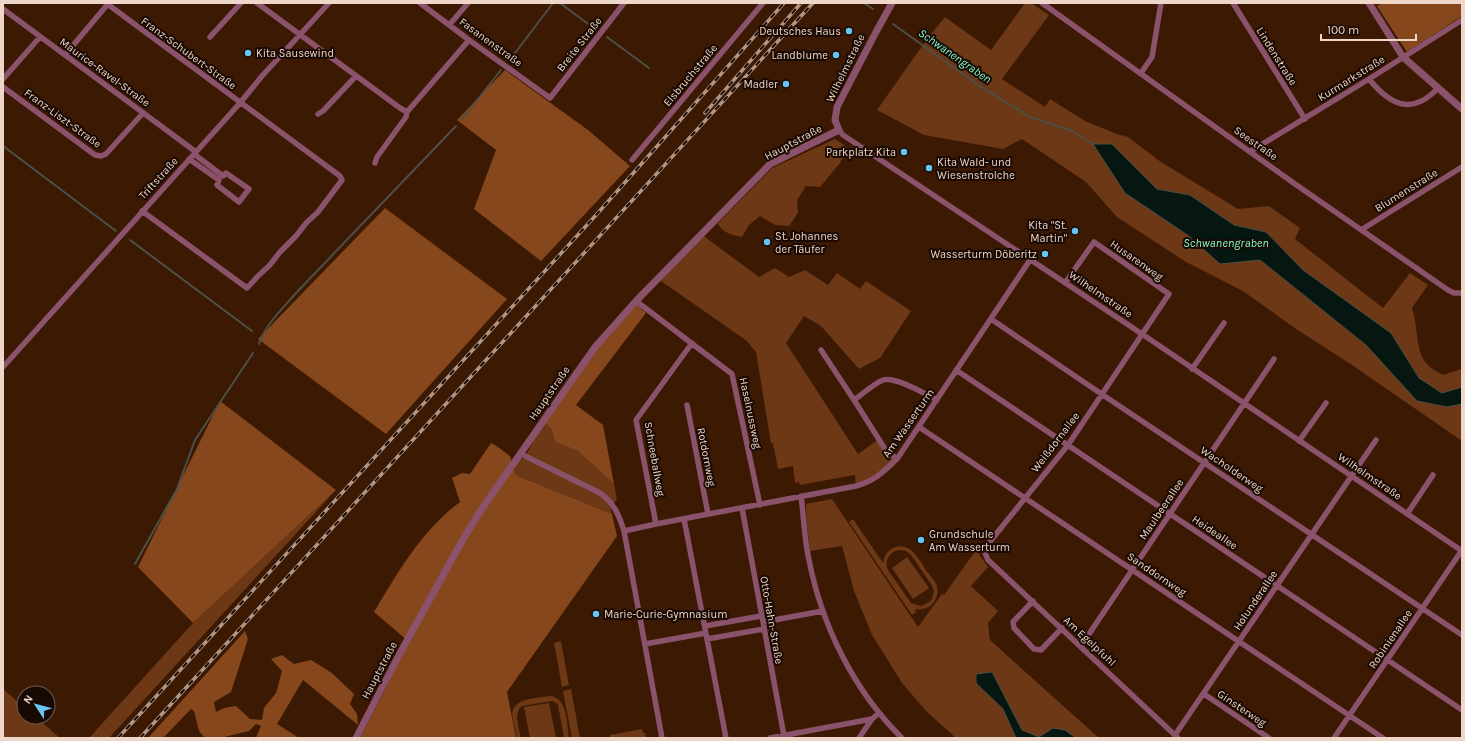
<svg xmlns="http://www.w3.org/2000/svg" width="1465" height="741" font-family="Karla,sans-serif">
<rect width="100%" height="100%" fill="#3c1902"/>
<!-- green -->
<path fill="#6c3815" fill-rule="evenodd" d="M1025,3H1031L1049,15L1002,79L1045,107L1050,99L1085,121L1117,134L1128,137L1161,162L1238,209L1269,206L1300,228L1295,239L1383,308L1410,273L1428,285L1412,308C1418,324 1415,352 1427,364C1431,369 1438,372 1443,375L1462,369V387L1442,393L1419,378L1391,333L1303,270L1266,232L1234,225L1190,195L1157,189L1112,144L1125,193L1189,236L1220,264L1260,260L1366,345L1417,401L1447,407L1462,404V441L1352,365L1296,329L1243,291L1186,262L1117,217L1086,182L1022,139L1003,149L924,135L877,110L927,39L945,17L991,50Z
M835,139L847,147L840,163L820,187L806,186L797,200L798,213L789,226L775,225L760,216L749,225L742,237C732,235 722,233 718,223L772,168Z
M701,234L759,277L775,268L789,277L805,270L828,285L837,273L860,289L866,281L911,311L880,358L859,369L821,326L804,316L786,343L858,454L879,439L897,459L879,476L856,486L855,475L800,485L799,482L795,483L793,466L778,469L773,443H771L756,352L747,341L658,279Z
M546,421V424L552,430L555,442L578,451L614,484L617,500L610,506L612,514L516,475L514,467L520,459H524L533,442L532,441Z
M336,490L109,738H89L193,623Z
M832,499L918,627L942,594L944,595L976,550L988,567L971,586L998,611L988,623L990,640L1099,738L1039,737L1022,730L992,672L976,683L1003,709L1016,738H956L926,711L902,683L872,635L854,591L842,546L810,551L807,526L806,504Z
M853,519L883,563C884,557 887,551 893,548C910,540 920,560 927,572C931,576 936,582 937,587C940,601 928,612 915,609L916,612L912,615L849,522ZM899,550L906,551L911,555L931,584L934,591L931,601L921,606L911,603L888,570C884,561 889,552 899,550Z
M907,557L929,588L913,599L892,568Z
M561,641L569,685L562,687L554,643Z
M3,689L24,707V717H36L60,738H3Z
M571,689L580,738H572L563,691Z
M551,696C568,699 567,724 569,738H564L558,705L556,703L552,701L522,706C513,713 519,728 521,738H517L512,715C513,697 538,698 551,696Z
M549,703L556,738H530L524,707Z
M642,729L643,733H645L646,738H610V735Z"/>
<!-- forest -->
<path fill="#86471d" d="M1382,3H1462V16L1407,52L1377,6Z
M505,70L588,130L630,166L541,261L474,209L496,150L457,120Z
M385,208L507,299L386,434L258,339Z
M637,305L646,313L576,405L603,425L614,484L578,451L555,442L552,430L546,424V421L598,347Z
M220,401L336,490L193,623L138,567Z
M491,443L495,445L510,456L516,475L612,514L617,536L507,692L516,738H360L384,692L408,641L374,612C398,572 422,530 460,502L452,478L462,473L470,474Z
M245,631L248,639L231,692L214,702L216,712L224,708L236,706L250,719L262,720L264,708L276,693L282,671L271,659L282,655L294,664L311,660L332,673L354,694L350,704L357,714L358,725L303,680L277,724L299,738H256L261,726L256,724L249,731L220,738H205L199,731L194,711L191,709L163,738H148Z"/>
<!-- water -->
<path fill="#061611" stroke="#4c5048" d="M1093,144H1112L1157,189L1190,195L1234,225L1266,232L1303,270L1391,333L1419,378L1442,393L1462,387V404L1447,407L1417,401L1366,345L1260,260L1220,264L1189,236L1125,193Z
M992,672L1022,730L1039,737L1053,728L1065,730L1076,738H1016L1003,709L976,683V674Z"/>
<g fill="none" stroke-linecap="round" stroke-linejoin="round">
<!-- stream -->
<path stroke="#4c5048" stroke-width="2" d="M560,3L595,29
M864,3L873,9
M893,24L981,87L1030,117L1072,131L1093,144
M607,37L649,68
M509,61L553,3
M462,119L501,70
M3,146L116,231
M130,240L252,331
M259,344C264,326 284,307 296,293L456,126
M135,564L177,489L195,440L253,353"/>
<!-- minor -->
<path stroke="#8b526c" stroke-width="5.5" d="M106,3L340,176L342,180L318,212L307,222L296,236L280,252L269,266L258,276L247,288L142,211
M257,3L400,108L407,112
M420,3L469,40L550,98L624,3
M1042,3L1295,184L1448,290L1454,293H1462
M1233,3L1305,119
M3,9L196,152
M450,24L468,3
M210,37L241,3
M65,55L107,5
M1141,73L1152,57L1161,3
M3,79L40,37
M1369,79C1390,105 1412,116 1438,88
M3,87L95,155L101,156L106,154L143,113
M318,114L323,111L356,76
M839,130L843,135L1142,334L1462,551
M1251,151L1369,79L1462,20
M189,159L219,180L217,185L239,202L249,189L226,173L223,176L194,154
M632,160L763,3
M375,163L377,157L406,117L407,112L469,40
M1361,230L1462,167
M1065,283L1094,242L1169,294L1068,445L988,544L985,553L988,560L1178,738
M636,301L732,374L760,505
M991,319L1097,391L1462,635
M821,350L854,400
M3,367L240,103L262,76L329,3
M1192,369L1224,323
M956,370L1462,710
M687,405L708,514
M919,427L1383,738
M1299,441L1326,403
M521,454L600,493C614,503 619,515 624,531L662,738
M897,459L885,449L854,400C863,394 873,384 883,380C895,376 926,394 937,400
M801,496C804,517 804,539 809,560C822,626 854,691 902,738
M742,508L784,736
M1407,514L1433,475
M684,519L726,738
M656,524L636,420L692,343
M624,531L656,524L856,486C876,480 882,473 897,459L1030,260
M1033,601L1013,622L1014,628L1034,649L1041,650L1062,628
M763,622L823,611
M705,626L761,616
M707,639L764,629
M645,644L706,633
M1081,646L1274,359
M1204,694L1269,738
M1175,735L1376,440
M770,738L872,719L879,713
M859,738L872,719
M1334,738L1462,550"/>
<!-- tertiary -->
<path stroke="#8b526c" stroke-width="7" d="M1369,3L1403,57L1462,109
M356,738L399,655L462,541L483,507L595,347L636,301L770,164L839,130L835,120L837,107L876,32L892,3"/>
<!-- rail casing -->
<g stroke="#b19585" stroke-width="3.5">
<path id="rail" d="M705,113L801,3
M118,738L597,214L784,3
M140,738L813,3"/>
</g>
<!-- rail -->
<use href="#rail" stroke="#180902" stroke-width="2" stroke-dasharray="6" stroke-linecap="butt"/>
</g>
<!-- markers -->
<g fill="#68c4f0" stroke="#180902" stroke-width="1.5">
<circle cx="849" cy="31" r="4"/>
<circle cx="248" cy="53" r="4"/>
<circle cx="836" cy="55" r="4"/>
<circle cx="786" cy="84" r="4"/>
<circle cx="904" cy="152" r="4"/>
<circle cx="929" cy="168" r="4"/>
<circle cx="1075" cy="231" r="4"/>
<circle cx="767" cy="242" r="4"/>
<circle cx="1045" cy="254" r="4"/>
<circle cx="921" cy="540" r="4"/>
<circle cx="596" cy="614" r="4"/>
</g>
<g text-anchor="middle" stroke-width="4" stroke-linejoin="round" paint-order="stroke">
<!-- poi labels -->
<g font-size="11" fill="#eed6c9" stroke="#180902" text-anchor="end">
<text x="841" y="35">Deutsches Haus</text>
<text x="256" y="57" text-anchor="start">Kita Sausewind</text>
<text x="828" y="59">Landblume</text>
<text x="778" y="88">Madler</text>
<text x="896" y="156">Parkplatz Kita</text>
<text x="937" y="166" text-anchor="start">Kita Wald- und<tspan x="937" dy="13">Wiesenstrolche</tspan></text>
<text x="1067" y="229">Kita "St.<tspan x="1067" dy="13">Martin"</tspan></text>
<text x="775" y="240" text-anchor="start">St. Johannes<tspan x="775" dy="13">der Täufer</tspan></text>
<text x="1037" y="258">Wasserturm Döberitz</text>
<text x="929" y="538" text-anchor="start">Grundschule<tspan x="929" dy="13">Am Wasserturm</tspan></text>
<text x="604" y="618" text-anchor="start">Marie-Curie-Gymnasium</text>
</g>
<!-- street labels -->
<g font-size="11" fill="#eed6c9" stroke="#180902">
<text transform="translate(491 42) rotate(36)" y="4">Fasanenstraße</text>
<text transform="translate(579 44) rotate(-52)" y="4">Breite Straße</text>
<text transform="translate(189 53) rotate(36)" y="4">Franz-Schubert-Straße</text>
<text transform="translate(1277 56) rotate(58)" y="4">Lindenstraße</text>
<text transform="translate(845 68) rotate(-64)" y="4">Wilhelmstraße</text>
<text transform="translate(105 72) rotate(36)" y="4">Maurice-Ravel-Straße</text>
<text transform="translate(690 75) rotate(-50)" y="4">Elsbruchstraße</text>
<text transform="translate(1351 78) rotate(-32)" y="4">Kurmarkstraße</text>
<text transform="translate(63 118) rotate(36)" y="4">Franz-Liszt-Straße</text>
<text transform="translate(793 142) rotate(-28)" y="4">Hauptstraße</text>
<text transform="translate(1256 143) rotate(35)" y="4">Seestraße</text>
<text transform="translate(158 178) rotate(-48)" y="4">Triftstraße</text>
<text transform="translate(1406 190) rotate(-32)" y="4">Blumenstraße</text>
<text transform="translate(1137 260) rotate(35)" y="4">Husarenweg</text>
<text transform="translate(1101 294) rotate(34)" y="4">Wilhelmstraße</text>
<text transform="translate(549 393) rotate(-55)" y="4">Hauptstraße</text>
<text transform="translate(751 413) rotate(78)" y="4">Haselnussweg</text>
<text transform="translate(908 423) rotate(-55)" y="4">Am Wasserturm</text>
<text transform="translate(1055 442) rotate(-53)" y="4">Weißdornallee</text>
<text transform="translate(707 457) rotate(79)" y="4">Rotdornweg</text>
<text transform="translate(655 459) rotate(80)" y="4">Schneeballweg</text>
<text transform="translate(1232 469) rotate(34)" y="4">Wacholderweg</text>
<text transform="translate(1370 476) rotate(34)" y="4">Wilhelmstraße</text>
<text transform="translate(1161 509) rotate(-56)" y="4">Maulbeerallee</text>
<text transform="translate(1215 532) rotate(34)" y="4">Heideallee</text>
<text transform="translate(1157 574) rotate(34)" y="4">Sanddornweg</text>
<text transform="translate(1255 600) rotate(-56)" y="4">Holunderallee</text>
<text transform="translate(772 620) rotate(80)" y="4">Otto-Hahn-Straße</text>
<text transform="translate(1390 639) rotate(-56)" y="4">Robinienallee</text>
<text transform="translate(1090 641) rotate(43)" y="4">Am Egelpfuhl</text>
<text transform="translate(379 670) rotate(-62)" y="4">Hauptstraße</text>
<text transform="translate(1242 708) rotate(34)" y="4">Ginsterweg</text>
</g>
<!-- water labels -->
<g font-size="12" font-style="italic" fill="#7ffcd6" stroke="#180902">
<text transform="translate(955 56) rotate(35)" y="4">Schwanengraben</text>
<text x="1226" y="247">Schwanengraben</text>
</g>
</g>
<!-- border -->
<rect width="1465" height="741" fill="none" stroke="#eed6c9" stroke-width="8"/>
<!-- north arrow -->
<g transform="translate(36 705) rotate(306)"><circle r="19" fill="#180902" stroke="#6e5b52"/>
<path d="M0-3L7 15L0 10L-7 15Z" fill="#68c4f0"/>
<text y="-6" font-size="11" font-weight="bold" text-anchor="middle" fill="#eed6c9">N</text>
</g>
<!-- scale -->
<path d="M1321 34v6h95v-6" fill="none" stroke="#eed6c9" stroke-width="2"/>
<text x="1327" y="34" font-size="12" fill="#eed6c9" stroke="#180902" stroke-width="3" paint-order="stroke">100 m</text>
</svg>
